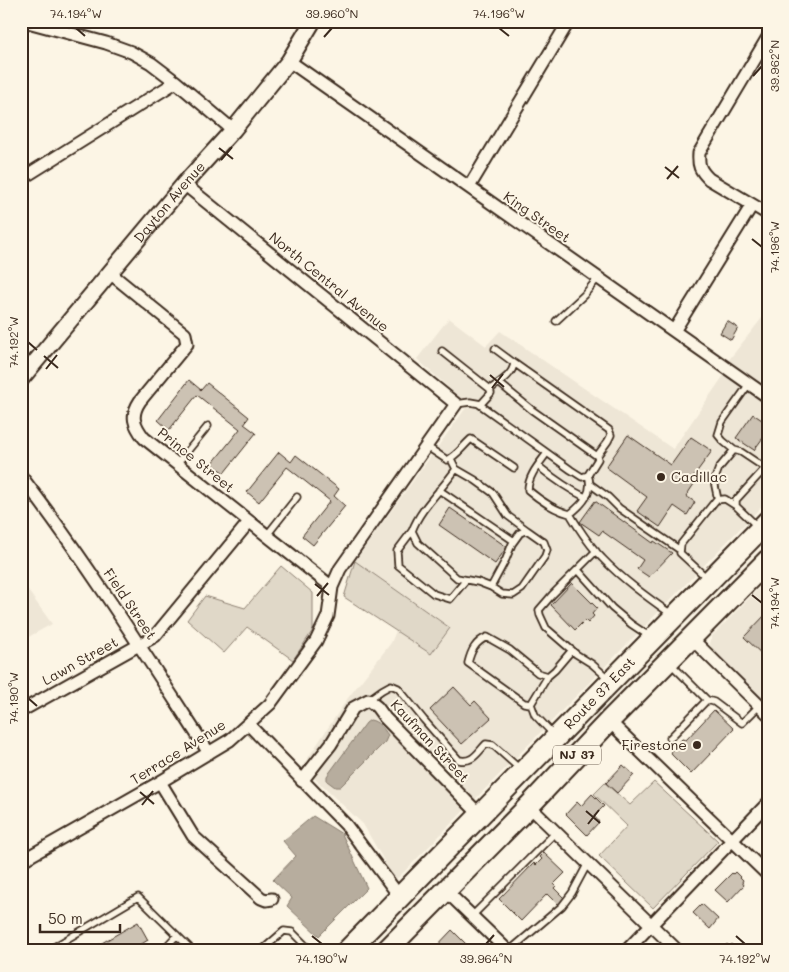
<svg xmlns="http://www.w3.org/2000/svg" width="789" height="972" font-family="Mali,sans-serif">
<rect width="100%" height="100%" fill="#fcf5e5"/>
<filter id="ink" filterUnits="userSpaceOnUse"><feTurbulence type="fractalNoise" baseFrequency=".02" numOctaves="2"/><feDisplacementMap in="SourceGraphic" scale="10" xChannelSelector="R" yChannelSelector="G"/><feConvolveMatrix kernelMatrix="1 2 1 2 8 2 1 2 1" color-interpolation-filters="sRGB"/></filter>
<g filter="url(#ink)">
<!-- built -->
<path fill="#eee6d6" d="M449,318L486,346L500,331L673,449L724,375L768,404V500L400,876L395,880L363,824L302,767L348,698L391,643L396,631L431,654L450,628L355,561L468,405L417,359Z
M762,318L768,319V388L728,361Z
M768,579V704L713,650L710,644L712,636Z
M21,581L52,624L21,641Z"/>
<!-- green -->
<path fill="#e0d8c8" stroke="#8e8173" d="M355,561L450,628L431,654L344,597Z
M281,566L313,593V630L293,660L247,627L224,653L187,620L205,596L245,608Z
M654,782L718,841L653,908L599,856L627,826L594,794L605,783L630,805Z"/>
<!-- water -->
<path fill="#b7ad9e" stroke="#85796b" d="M370,720C378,721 383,728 388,735L385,742L340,787H335L327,781V776L366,723Z
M313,816L342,834L367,888L319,936L287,906L292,898L273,880L296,856L283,841Z"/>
<!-- building -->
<path fill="#ccc2b3" stroke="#3b2a1e" d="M727,321L738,328L731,340L720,333Z
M189,380L201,390L207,383L249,417L244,424L256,433L224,473L212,464L240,429L197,395L169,430L158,420Z
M753,414L768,424V431L754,450L736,438Z
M628,435L671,465L691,437L712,451L690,481L694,484L686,496L695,502L687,515L674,506L660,527L637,511L647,497L606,467Z
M279,452L291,462L296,455L339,489L334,496L345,506L313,545L302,536L330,501L287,467L259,502L247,492Z
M595,501L653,543L654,541L672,553L649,577L637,569L643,560L602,531L599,535L580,522Z
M450,508L507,547L495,564L439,525Z
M572,583L597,608L592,614L594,616L588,623L585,620L575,630L551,605Z
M768,612V660L744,637Z
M454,687L471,705L475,701L491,718L462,744L430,710Z
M714,710L734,729L691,774L672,755L671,751L682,739L686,740Z
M623,765L634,775L617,793L606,783Z
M592,794L604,806L594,816L599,822L587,835L566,814L577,802L581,806Z
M544,853L565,873L554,884L556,886L554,888L565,899L559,906L547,894L521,921L499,899L534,863L536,865L542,859L540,857Z
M735,872L743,880L742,882L744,885L728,902L715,890L732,873L733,874Z
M702,904L718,919L710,929L693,913Z
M138,922L148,940L130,951H88Z
M452,930L473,951H432Z
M727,944L729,946L731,944L738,951H723L722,950Z"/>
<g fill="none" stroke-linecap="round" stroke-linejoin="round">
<!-- service casing -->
<g stroke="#3b2a1e" stroke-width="9">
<path id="service" d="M556,321L584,295L598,278
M442,351L490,389L491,393L481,404L470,402L456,404
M514,363L609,430L611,435L608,441L597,456
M490,389C500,382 513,375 514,363L495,349
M479,404L571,470L582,477L588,475L598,459L597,456L532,410L499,383
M426,446L447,460C457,456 463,446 471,439L514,468
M734,450L723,441L718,435L722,422L749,384
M547,453C539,464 528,476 528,490C541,501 554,510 570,514C583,504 594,492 588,475
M451,459L456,469C441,491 421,507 412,531L418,543L457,578L478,582L491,587L502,594L513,595L522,589L545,556L547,550L544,542L527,530L520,533L512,544L506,559L491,587
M177,464L208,426
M538,466C553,478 568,489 585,497
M456,469L475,480L493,493L508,516L527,530
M590,484L608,497L619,508L680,550
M439,490L514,541
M718,500L714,481L719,468L734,450L741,452L765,468
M570,514C579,529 589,545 602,558C622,579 647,597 671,614
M757,526L736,506V500L768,465
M412,531L397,551L398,565L434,594L450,599L466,580
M267,535L297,497
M596,551L552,595L539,610L540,615L546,628L576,654L592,664L609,679
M578,570L612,608L631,624L649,636
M708,579L680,553L681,544L716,500L725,499L736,506
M670,663L707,700L670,738
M548,676L531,704L524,703L468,663C471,651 475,642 487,637L510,650L538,673L548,676L555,670L572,650
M368,700L382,690L391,685L398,688L424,720L459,760C473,763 477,753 486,744L493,745L521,770
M707,700L714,702L742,723L759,706
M531,704L535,715L553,734
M472,916L556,832
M47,951L138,897L193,951
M162,951L177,935
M261,951L284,931L292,932L311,951
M509,951L562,906L572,893L588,863"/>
</g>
<!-- minor casing -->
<g stroke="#3b2a1e" stroke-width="15">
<path id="minor" d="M24,21L106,43L131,52L151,63L176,82L233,130
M768,37L699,153C698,166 700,170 709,179L768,214
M289,61L768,397
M21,179L176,82
M469,187L569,21
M110,273L185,334L187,344L140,401C130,416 134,425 144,438L332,587
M674,331L752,205
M21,476C89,565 148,659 209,753
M691,638L768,714
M21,711L155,636L249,522
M609,721L768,875
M248,724L346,825L400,897
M302,781L331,744L353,708L368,700L377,707L385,718L480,815
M160,782L193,836L261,898L266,900L272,899
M529,806L678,951
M21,861L160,782L230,740L270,704L316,641L328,616L332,587L340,569L456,404L184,184
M445,890L508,951
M626,951L768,803"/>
</g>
<!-- tertiary casing -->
<g stroke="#3b2a1e" stroke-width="19">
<g id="tertiary">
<path id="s1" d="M21,379L184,184L233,130L289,61L313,21"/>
</g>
</g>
<!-- trunk casing -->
<g stroke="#3b2a1e" stroke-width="24">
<g id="trunk">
<path id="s2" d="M347,951L768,521"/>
<path d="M386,951L529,806L609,721L768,560"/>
</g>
</g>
<!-- service -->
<use href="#service" stroke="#fcf5e5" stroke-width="5.5"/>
<!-- minor -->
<use href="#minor" stroke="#fcf5e5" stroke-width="11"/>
<!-- tertiary -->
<use href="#tertiary" stroke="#fcf5e5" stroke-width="15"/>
<!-- trunk -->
<use href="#trunk" stroke="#fcf5e5" stroke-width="20"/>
</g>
</g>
<!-- ticks -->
<path fill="none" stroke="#3b2a1e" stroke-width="2" d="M76,28L85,36M499,28L509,36M324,37L332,28M753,76L762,66M219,148L233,159M221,160L232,147M665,167L679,178M667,179L678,166M752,239L762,247M28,342L37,350M44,356L58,368M46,369L57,355M490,375L504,387M492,388L503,374M315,584L329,595M752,595L762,603M317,596L328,583M28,698L37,706M140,792L154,804M142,805L153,791M586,811L600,823M588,824L599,810M312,936L322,944M736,936L745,944M486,944L494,935"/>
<!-- markers -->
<g fill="#3b2a1e" stroke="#fcf5e5" stroke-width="2">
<circle cx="661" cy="477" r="5"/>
<circle cx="697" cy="745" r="5"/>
</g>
<g text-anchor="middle" stroke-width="4" stroke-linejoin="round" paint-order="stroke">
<!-- shield labels -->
<rect fill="#fcf5e5" stroke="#75675a" stroke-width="1" x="553" y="745.5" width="48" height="19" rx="4"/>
<g font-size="12" font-weight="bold" fill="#3b2a1e">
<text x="577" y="759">NJ 37</text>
</g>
<!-- street labels -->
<g font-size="14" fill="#3b2a1e" stroke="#fcf5e5">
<text dy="5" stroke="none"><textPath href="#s1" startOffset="231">Dayton Avenue</textPath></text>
<text transform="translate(537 217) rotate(35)" y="5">King Street</text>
<text transform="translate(329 282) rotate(39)" y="5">North Central Avenue</text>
<text transform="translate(196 460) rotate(39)" y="5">Prince Street</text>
<text transform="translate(130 604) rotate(56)" y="5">Field Street</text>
<text transform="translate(80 661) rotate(-29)" y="5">Lawn Street</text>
<text dy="5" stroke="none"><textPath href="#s2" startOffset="361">Route 37 East</textPath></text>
<text transform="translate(430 741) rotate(47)" y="5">Kaufman Street</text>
<text transform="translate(178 752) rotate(-32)" y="5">Terrace Avenue</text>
</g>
<!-- poi labels -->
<g font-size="14" fill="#3b2a1e" stroke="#fcf5e5" text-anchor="start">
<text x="671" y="482">Cadillac</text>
<text x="687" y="750" text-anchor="end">Firestone</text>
</g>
</g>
<!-- margin -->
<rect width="789" height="972" fill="none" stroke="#fcf5e5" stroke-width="55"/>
<!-- scale -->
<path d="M40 924v8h80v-8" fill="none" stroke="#3b2a1e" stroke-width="2.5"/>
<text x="48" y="924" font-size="15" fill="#3b2a1e" stroke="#fcf5e5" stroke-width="4" paint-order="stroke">50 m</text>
<rect x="28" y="28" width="734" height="916" fill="none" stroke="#3b2a1e" stroke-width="2"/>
<g font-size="12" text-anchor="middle" fill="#3b2a1e">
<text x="76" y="18">74.194°W</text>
<text x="332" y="18">39.960°N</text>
<text x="499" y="18">74.196°W</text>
<text transform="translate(775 66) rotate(-90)" y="4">39.962°N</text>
<text transform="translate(775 247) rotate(-90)" y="4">74.196°W</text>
<text transform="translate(14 342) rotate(-90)" y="4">74.192°W</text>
<text transform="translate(775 603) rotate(-90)" y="4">74.194°W</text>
<text transform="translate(14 698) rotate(-90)" y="4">74.190°W</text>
<text x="322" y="963">74.190°W</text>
<text x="486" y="963">39.964°N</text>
<text x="745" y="963">74.192°W</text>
</g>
</svg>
